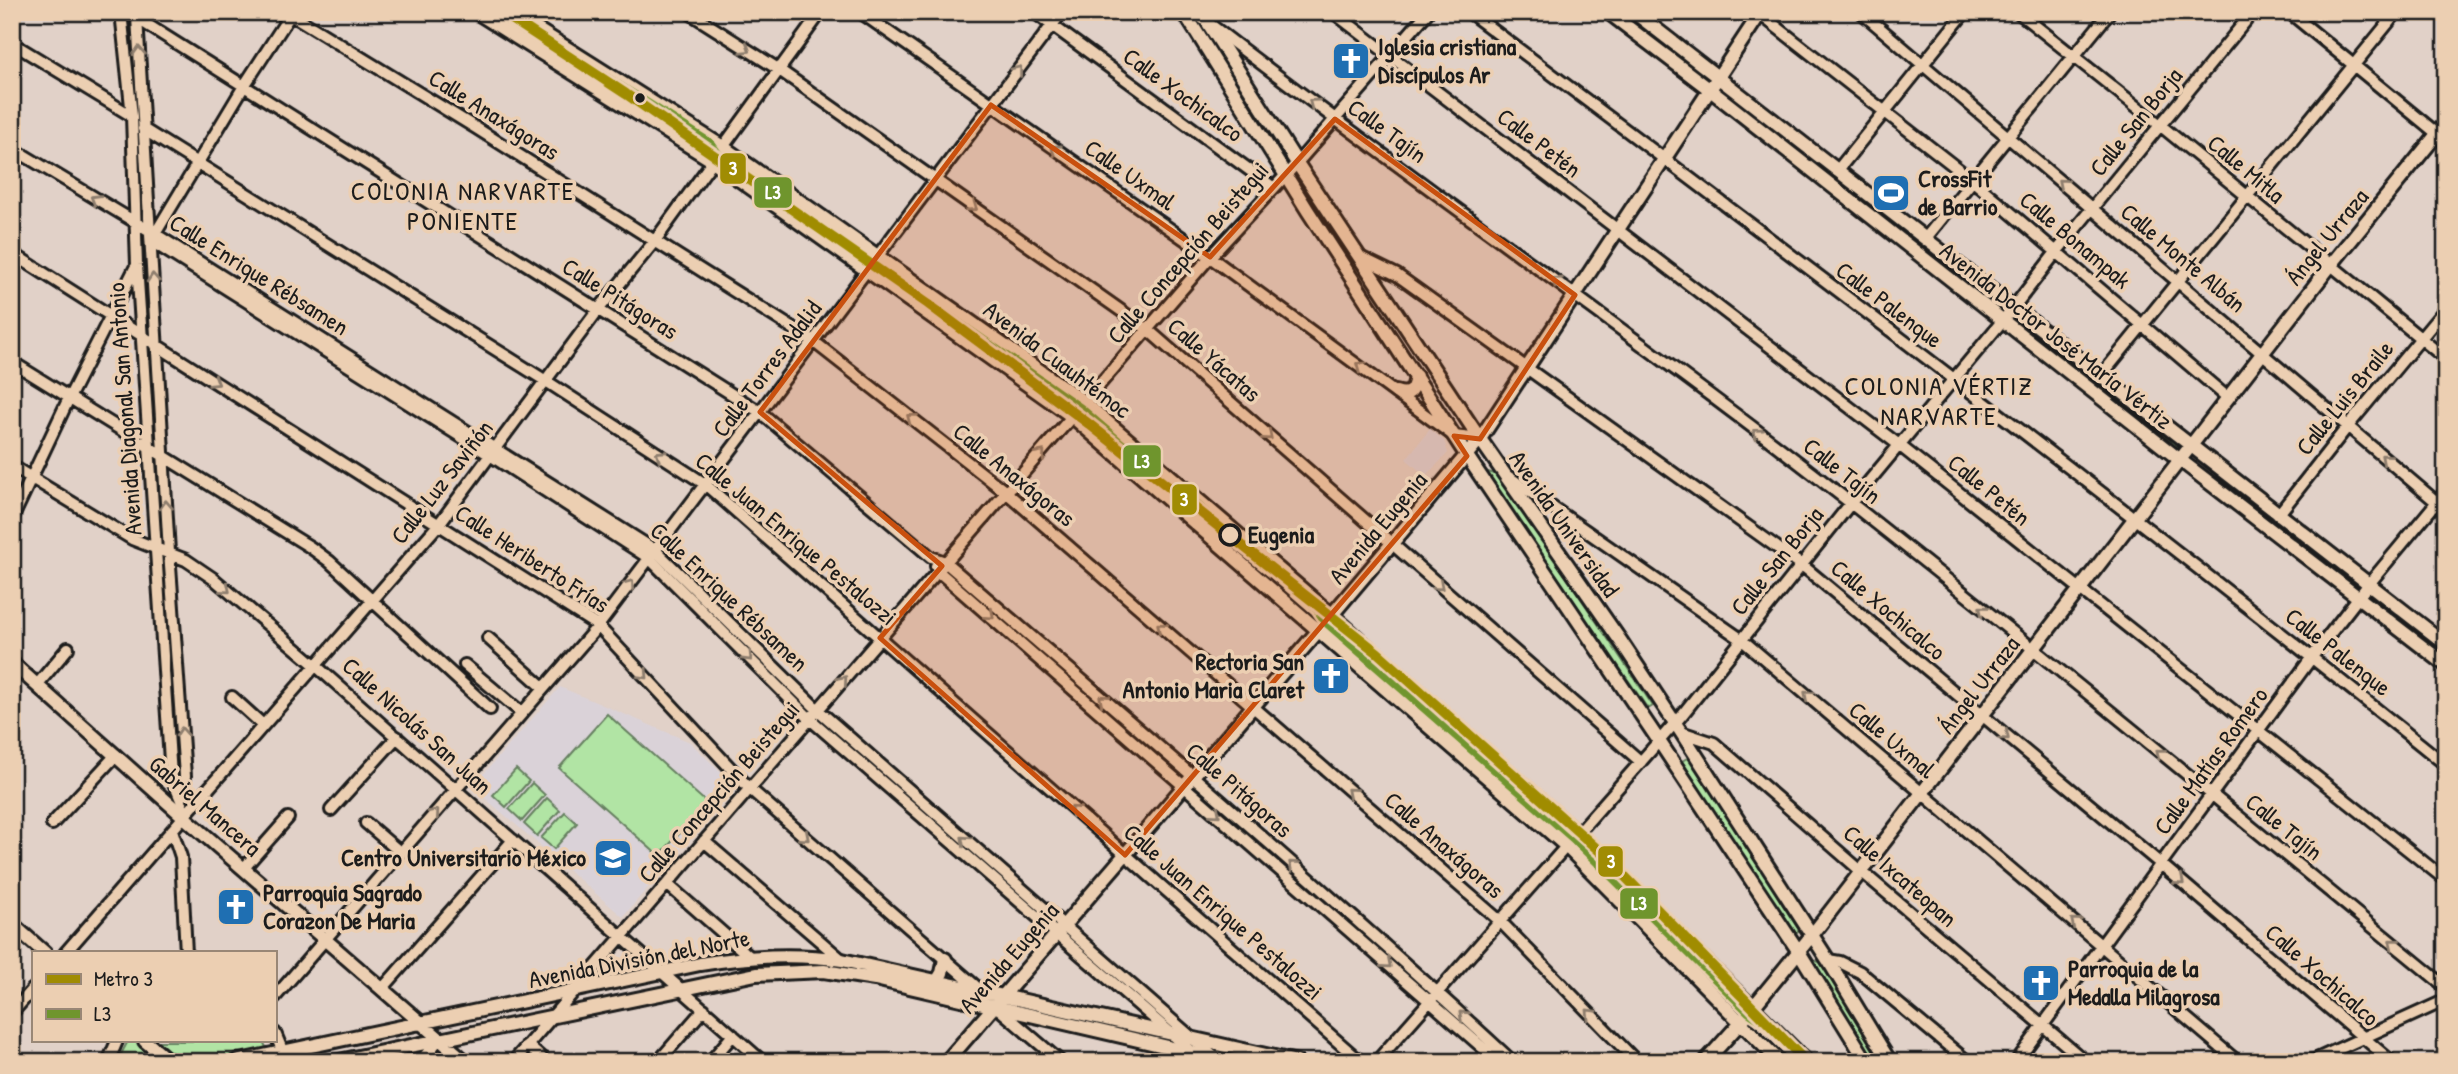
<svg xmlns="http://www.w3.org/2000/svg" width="2458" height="1074" font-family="'Patrick Hand',sans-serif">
<rect width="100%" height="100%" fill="#e1d1c8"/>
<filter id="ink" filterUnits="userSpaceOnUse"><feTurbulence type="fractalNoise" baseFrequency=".0143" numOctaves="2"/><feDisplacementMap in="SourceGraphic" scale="14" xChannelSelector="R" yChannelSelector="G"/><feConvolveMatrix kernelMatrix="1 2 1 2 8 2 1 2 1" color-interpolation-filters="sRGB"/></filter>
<g filter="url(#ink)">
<!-- built -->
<path fill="#dad2d8" d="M1430,429L1444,441L1448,453L1426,476L1406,459Z
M560,687L690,742L734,785L623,917L472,787Z"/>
<!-- green -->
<path fill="#b1e4a4" stroke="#668060" stroke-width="2" d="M2020,317L2181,441L2174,451L2014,325Z
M1485,471L1498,475L1653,706L1648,709Z
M607,714L707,803L659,856L559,768Z
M1689,757L1799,930L1793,936L1682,761Z
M516,769L529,781L506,807L493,795Z
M532,783L545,795L522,821L509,809Z
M547,798L560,810L537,836L524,824Z
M565,812L577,823L554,849L541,838Z
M1810,960L1820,962L1883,1062H1875Z
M128,1041H263L273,1062H117Z"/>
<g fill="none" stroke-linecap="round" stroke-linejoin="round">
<!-- minor casing -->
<g stroke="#1c1c1c" stroke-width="16">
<path id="minor" d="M121,12L132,116L137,265L171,776L181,800
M127,12L760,412L931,557L945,562C1136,727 1328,891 1513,1062
M287,12L476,128L813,341L1007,493L1500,921L1637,1062
M688,12L778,69L1147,329L1641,762
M860,12L1210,257L1454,436L1480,439
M1034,12L1274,188
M1194,12C1410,180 1637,335 1852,504C2052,662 2249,825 2446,987
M1333,12L1899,445L2446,880
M1469,12C1798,259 2126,507 2446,765
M1861,12L2446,510
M2018,12L2160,125L2446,359
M2289,12L2446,141
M1760,14L1972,180L2228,398
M137,17L169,552L185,776L181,800L184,817
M12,43L132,116
M143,129L546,381L705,484L1361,1062
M12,148L155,234L655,550L818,710L1215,1058
M1837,171L1965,12
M152,239L244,86L292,12
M1925,239L2110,12
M151,241L490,455L649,558L810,719L1204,1062
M12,253L598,626L749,788L980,990
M1360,257L1397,275L1803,566L2162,865L2392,1062
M12,362L310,547L329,561L490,709
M2100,377L2397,12
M12,466L132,539L186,560L214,579L315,665L763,1062
M1509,477L1741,639L2238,1062
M2278,515L2348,426L2446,308
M12,519L69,398L135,268
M936,566L938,571L1499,1062
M488,638L544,688
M465,665L522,713
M37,685L68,648
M232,697L263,725
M1681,732L1714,743L1861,871L2086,1062
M331,810L397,737
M366,823L401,853
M52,824L116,755
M172,830L181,857L186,953
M704,841L842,960
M244,868L288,818
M667,884L750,957
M65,953L439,524L598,310L654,242L821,12
M1828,960L1840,962L1860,972L1968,1062
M383,988L513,840
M275,997L598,626L1062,12
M999,1009L1061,1062
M12,1013L33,989
M275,1033L287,1062
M527,1045L546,1062
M108,1062L117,1041
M420,1062L440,1038
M513,1062L1210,257L1297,163L1428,12
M658,1062L704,1009
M710,1062L733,1035
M1376,1062L1682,715L1851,503L2013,308L2057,251L2253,12
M2016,1062L2312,657L2368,585L2446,491
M2310,1062L2446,1000"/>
</g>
<!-- major casing -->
<g stroke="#1c1c1c" stroke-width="18">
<path id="major" d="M476,12L713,161L1073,417L1566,846L1780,1062
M510,12L723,147L1084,402L1332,615L1577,833L1807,1062
M1184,12L1308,211L1467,456L1659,741L1799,952L1867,1062
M1201,12L1297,163L1480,439L1622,643L1681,732L1828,960L1890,1062
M1608,12L1709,89L2180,460L2446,665
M1634,12L2446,644
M1396,392C1411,397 1414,389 1416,376
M12,663L184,817L466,1062
M12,924L45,953
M937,981L942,973L945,959
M145,1041L170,1062
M235,1062L700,964C748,956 794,953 842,960L1297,1062
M334,1062L756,974L824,971L875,979L1233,1062
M946,1062L1319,630L1480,439L1761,12
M1705,1062L1741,1022L1812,935L2330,266L2446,123"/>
</g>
<!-- minor -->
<use href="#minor" stroke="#eccfb2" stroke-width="10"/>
<!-- major -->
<use href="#major" stroke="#eccfb2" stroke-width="12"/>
<!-- bus-1 casing -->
<g stroke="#eccfb2" stroke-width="14">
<path id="bus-1" d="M495,12L560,54L573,56L710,143L718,154L1080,408L1188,501L1196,504L1317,609L1326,622L1573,838L1749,1012L1761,1020L1803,1062"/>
</g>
<!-- bus-1 -->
<use href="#bus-1" stroke="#6f952d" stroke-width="9"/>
<!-- metro-1 casing -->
<g stroke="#eccfb2" stroke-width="16">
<path id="metro-1" d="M501,12L626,94L928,304L1089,424L1378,653L1605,856L1806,1062"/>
</g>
<!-- metro-1 -->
<use href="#metro-1" stroke="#a08c03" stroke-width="10"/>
</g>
<!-- one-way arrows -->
<defs><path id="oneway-chevron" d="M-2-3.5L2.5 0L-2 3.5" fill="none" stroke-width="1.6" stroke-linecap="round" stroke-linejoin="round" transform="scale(1.75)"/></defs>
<g stroke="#8e7e6e">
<use href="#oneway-chevron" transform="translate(746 49) rotate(32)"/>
<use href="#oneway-chevron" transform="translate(139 51) rotate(-93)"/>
<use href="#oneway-chevron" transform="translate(1018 70) rotate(-52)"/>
<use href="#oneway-chevron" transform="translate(1313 103) rotate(-143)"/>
<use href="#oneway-chevron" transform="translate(1055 149) rotate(-145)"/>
<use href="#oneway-chevron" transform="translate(2062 183) rotate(-140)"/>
<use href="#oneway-chevron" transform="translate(95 199) rotate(-149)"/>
<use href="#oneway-chevron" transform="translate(973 207) rotate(35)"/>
<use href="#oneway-chevron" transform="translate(153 278) rotate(-94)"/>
<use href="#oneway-chevron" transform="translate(1556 281) rotate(-144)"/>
<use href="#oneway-chevron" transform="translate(1360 366) rotate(-144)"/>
<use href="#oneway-chevron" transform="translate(215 382) rotate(32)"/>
<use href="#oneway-chevron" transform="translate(911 418) rotate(-142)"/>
<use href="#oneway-chevron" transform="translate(1757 433) rotate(-143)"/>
<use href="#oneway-chevron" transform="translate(1268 436) rotate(41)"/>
<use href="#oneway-chevron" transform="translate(1041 454) rotate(-49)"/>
<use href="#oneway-chevron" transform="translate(660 455) rotate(-147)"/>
<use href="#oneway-chevron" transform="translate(2385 458) rotate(-139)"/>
<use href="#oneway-chevron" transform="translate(166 505) rotate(-93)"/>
<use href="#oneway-chevron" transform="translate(630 584) rotate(-53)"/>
<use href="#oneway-chevron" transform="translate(1439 586) rotate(41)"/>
<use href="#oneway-chevron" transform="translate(226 589) rotate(40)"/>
<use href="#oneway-chevron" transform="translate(1983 610) rotate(-141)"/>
<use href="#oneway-chevron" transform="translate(990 615) rotate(41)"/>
<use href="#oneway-chevron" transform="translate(1161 627) rotate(-139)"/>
<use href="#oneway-chevron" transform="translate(748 657) rotate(45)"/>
<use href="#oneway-chevron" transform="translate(644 675) rotate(47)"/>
<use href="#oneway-chevron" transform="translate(843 680) rotate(-49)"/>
<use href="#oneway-chevron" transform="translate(1808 695) rotate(-139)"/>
<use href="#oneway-chevron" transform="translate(1103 699) rotate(-139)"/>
<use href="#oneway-chevron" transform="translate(182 732) rotate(-94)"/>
<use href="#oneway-chevron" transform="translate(2005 736) rotate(40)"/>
<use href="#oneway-chevron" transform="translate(2160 753) rotate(-141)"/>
<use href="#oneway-chevron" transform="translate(1351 792) rotate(-139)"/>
<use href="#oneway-chevron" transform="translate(1074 810) rotate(-139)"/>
<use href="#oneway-chevron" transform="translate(435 813) rotate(-49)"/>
<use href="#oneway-chevron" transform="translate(1216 813) rotate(41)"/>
<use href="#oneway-chevron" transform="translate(805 837) rotate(41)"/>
<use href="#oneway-chevron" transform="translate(965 840) rotate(-138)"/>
<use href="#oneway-chevron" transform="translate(1293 865) rotate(-139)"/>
<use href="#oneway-chevron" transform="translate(2180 881) rotate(41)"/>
<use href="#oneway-chevron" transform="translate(2075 922) rotate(-140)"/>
<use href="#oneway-chevron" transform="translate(2393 943) rotate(-141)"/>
<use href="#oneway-chevron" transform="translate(1387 964) rotate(41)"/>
<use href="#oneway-chevron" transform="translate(1590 1013) rotate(-134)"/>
<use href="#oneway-chevron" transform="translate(1463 1015) rotate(-137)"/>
</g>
</g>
<!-- marked area -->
<path fill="#c9500e" fill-opacity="0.2" stroke="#c9500e" stroke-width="5" stroke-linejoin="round" d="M991,105L1210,257L1335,119L1575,295L1480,439L1454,436L1467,456L1125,855L880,638L942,566L760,412Z"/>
<!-- icons -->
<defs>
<g id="church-square" transform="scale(2.0125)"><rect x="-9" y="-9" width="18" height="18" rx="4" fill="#1f6fb2" stroke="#eccfb2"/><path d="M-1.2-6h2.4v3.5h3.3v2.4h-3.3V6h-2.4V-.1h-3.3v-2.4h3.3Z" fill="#fff"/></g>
<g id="stadium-square" transform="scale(2.0125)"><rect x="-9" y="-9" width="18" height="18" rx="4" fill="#1f6fb2" stroke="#eccfb2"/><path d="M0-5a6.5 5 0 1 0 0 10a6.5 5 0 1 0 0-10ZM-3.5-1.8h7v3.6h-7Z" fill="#fff"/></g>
<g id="school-square" transform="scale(2.0125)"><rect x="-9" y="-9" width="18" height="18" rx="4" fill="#1f6fb2" stroke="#eccfb2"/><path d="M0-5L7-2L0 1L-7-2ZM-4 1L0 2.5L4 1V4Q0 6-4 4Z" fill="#fff"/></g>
</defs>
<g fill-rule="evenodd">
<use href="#church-square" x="1351" y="61"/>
<use href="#stadium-square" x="1891" y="193"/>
<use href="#church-square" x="1331" y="676"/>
<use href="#school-square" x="613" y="858"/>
<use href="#church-square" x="236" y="907"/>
<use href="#church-square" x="2041" y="983"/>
</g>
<!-- markers -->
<circle fill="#1c1c1c" stroke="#eccfb2" stroke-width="2.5" cx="640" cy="98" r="6"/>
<circle fill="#eccfb2" stroke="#1c1c1c" stroke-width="3.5" cx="1230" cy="535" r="10"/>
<g text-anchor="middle" stroke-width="7" stroke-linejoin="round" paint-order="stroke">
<!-- poi labels -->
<g font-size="24" font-weight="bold" fill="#1c1c1c" stroke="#eccfb2" text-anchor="start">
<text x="1378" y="55">Iglesia cristiana<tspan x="1378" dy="28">Discípulos Ar</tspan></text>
<text x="1918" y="187">CrossFit<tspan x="1918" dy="28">de Barrio</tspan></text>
<text x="1304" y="670" text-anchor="end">Rectoria San<tspan x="1304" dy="28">Antonio Maria Claret</tspan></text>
<text x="586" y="866" text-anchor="end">Centro Universitario México</text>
<text x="263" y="901">Parroquia Sagrado<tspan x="263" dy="28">Corazon De Maria</tspan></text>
<text x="2068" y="977">Parroquia de la<tspan x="2068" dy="28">Medalla Milagrosa</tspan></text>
</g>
<!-- street labels -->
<g font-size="24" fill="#1c1c1c" stroke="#eccfb2">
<text transform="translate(1183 95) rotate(36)" y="8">Calle Xochicalco</text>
<text transform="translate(494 115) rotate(32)" y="8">Calle Anaxágoras</text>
<text transform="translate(2136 122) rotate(-51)" y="8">Calle San Borja</text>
<text transform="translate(1387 131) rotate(36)" y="8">Calle Tajín</text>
<text transform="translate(1539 143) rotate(37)" y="8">Calle Petén</text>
<text transform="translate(2246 169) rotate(40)" y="8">Calle Mitla</text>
<text transform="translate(1130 175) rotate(35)" y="8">Calle Uxmal</text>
<text transform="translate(2327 237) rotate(-51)" y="8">Ángel Urraza</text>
<text transform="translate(2075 240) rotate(40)" y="8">Calle Bonampak</text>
<text transform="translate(1188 253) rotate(-49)" y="8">Calle Concepción Beistegui</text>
<text transform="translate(2183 258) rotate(40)" y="8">Calle Monte Albán</text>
<text transform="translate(259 275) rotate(32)" y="8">Calle Enrique Rébsamen</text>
<text transform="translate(620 299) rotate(32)" y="8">Calle Pitágoras</text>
<text transform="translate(1889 305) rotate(37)" y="8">Calle Palenque</text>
<text transform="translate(2056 336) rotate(38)" y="8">Avenida Doctor José María Vértiz</text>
<text transform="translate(1057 360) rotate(37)" y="8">Avenida Cuauhtémoc</text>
<text transform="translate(1214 360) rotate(41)" y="8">Calle Yácatas</text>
<text transform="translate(767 369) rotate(-53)" y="8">Calle Torres Adalid</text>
<text transform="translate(2345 398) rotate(-51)" y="8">Calle Luis Braile</text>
<text transform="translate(125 409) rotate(-94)" y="8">Avenida Diagonal San Antonio</text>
<text transform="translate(1842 471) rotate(38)" y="8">Calle Tajín</text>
<text transform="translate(1014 475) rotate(39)" y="8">Calle Anaxágoras</text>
<text transform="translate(442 482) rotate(-52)" y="8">Calle Luz Saviñón</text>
<text transform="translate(1989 490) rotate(39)" y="8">Calle Petén</text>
<text transform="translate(1564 524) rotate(55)" y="8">Avenida Universidad</text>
<text transform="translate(1378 528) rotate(-50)" y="8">Avenida Eugenia</text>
<text transform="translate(796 539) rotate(40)" y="8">Calle Juan Enrique Pestalozzi</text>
<text transform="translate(532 559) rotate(33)" y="8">Calle Heriberto Frías</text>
<text transform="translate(1777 561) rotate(-51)" y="8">Calle San Borja</text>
<text transform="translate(729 597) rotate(43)" y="8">Calle Enrique Rébsamen</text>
<text transform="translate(1888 610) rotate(40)" y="8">Calle Xochicalco</text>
<text transform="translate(2338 652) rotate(38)" y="8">Calle Palenque</text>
<text transform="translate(1979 685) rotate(-52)" y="8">Ángel Urraza</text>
<text transform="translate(417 726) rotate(42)" y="8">Calle Nicolás San Juan</text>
<text transform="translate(1892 740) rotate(40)" y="8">Calle Uxmal</text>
<text transform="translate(2211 761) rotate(-54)" y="8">Calle Matías Romero</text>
<text transform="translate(1239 790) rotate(41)" y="8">Calle Pitágoras</text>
<text transform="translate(719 792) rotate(-49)" y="8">Calle Concepción Beistegui</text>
<text transform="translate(205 806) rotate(41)" y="8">Gabriel Mancera</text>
<text transform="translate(2284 827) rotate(39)" y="8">Calle Tajín</text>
<text transform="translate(1444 845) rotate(41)" y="8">Calle Anaxágoras</text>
<text transform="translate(1900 876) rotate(41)" y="8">Calle Ixcateopan</text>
<text transform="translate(1223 912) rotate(41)" y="8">Calle Juan Enrique Pestalozzi</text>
<text transform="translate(1009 958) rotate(-49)" y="8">Avenida Eugenia</text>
<text transform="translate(639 959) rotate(-11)" y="8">Avenida División del Norte</text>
<text transform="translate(2322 975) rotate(41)" y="8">Calle Xochicalco</text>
</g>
<!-- stop labels -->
<g font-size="24" font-weight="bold" fill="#1c1c1c" stroke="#eccfb2" text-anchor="start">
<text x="1248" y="543">Eugenia</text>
</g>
<!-- neighbourhood labels -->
<g font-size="26" letter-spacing="2" fill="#1c1c1c" stroke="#eccfb2">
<text x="463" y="200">COLONIA NARVARTE<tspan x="463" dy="30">PONIENTE</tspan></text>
<text x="1939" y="395">COLONIA VÉRTIZ<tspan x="1939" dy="30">NARVARTE</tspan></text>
</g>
</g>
<g stroke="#eccfb2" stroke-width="2.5">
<rect x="719" y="152" width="28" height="33" rx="7" fill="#a08c03"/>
<rect x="753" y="176" width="40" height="33" rx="7" fill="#6f952d"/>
<rect x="1122" y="444" width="40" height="34" rx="7" fill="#6f952d"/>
<rect x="1171" y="483" width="27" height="33" rx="7" fill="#a08c03"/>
<rect x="1597" y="845" width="27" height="33" rx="7" fill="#a08c03"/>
<rect x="1619" y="887" width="40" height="33" rx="7" fill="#6f952d"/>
</g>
<g font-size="19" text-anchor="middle" font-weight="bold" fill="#fff">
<text x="733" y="175">3</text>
<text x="773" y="199">L3</text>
<text x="1142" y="468">L3</text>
<text x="1184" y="506">3</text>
<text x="1611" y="868">3</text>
<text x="1639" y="910">L3</text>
</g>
<!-- margin -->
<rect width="2458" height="1074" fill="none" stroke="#eccfb2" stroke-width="42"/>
<rect x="21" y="21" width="2416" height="1032" fill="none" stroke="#1c1c1c" stroke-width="2.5" filter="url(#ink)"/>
<!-- legend -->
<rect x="32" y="951" width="245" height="91" fill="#eccfb2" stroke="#998776" stroke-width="2"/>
<rect x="46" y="974" width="35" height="10" fill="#a08c03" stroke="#998776" stroke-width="2"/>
<text x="94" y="986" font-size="21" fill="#1c1c1c">Metro 3</text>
<rect x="46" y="1009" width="35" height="10" fill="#6f952d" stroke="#998776" stroke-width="2"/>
<text x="94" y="1021" font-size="21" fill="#1c1c1c">L3</text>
</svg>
